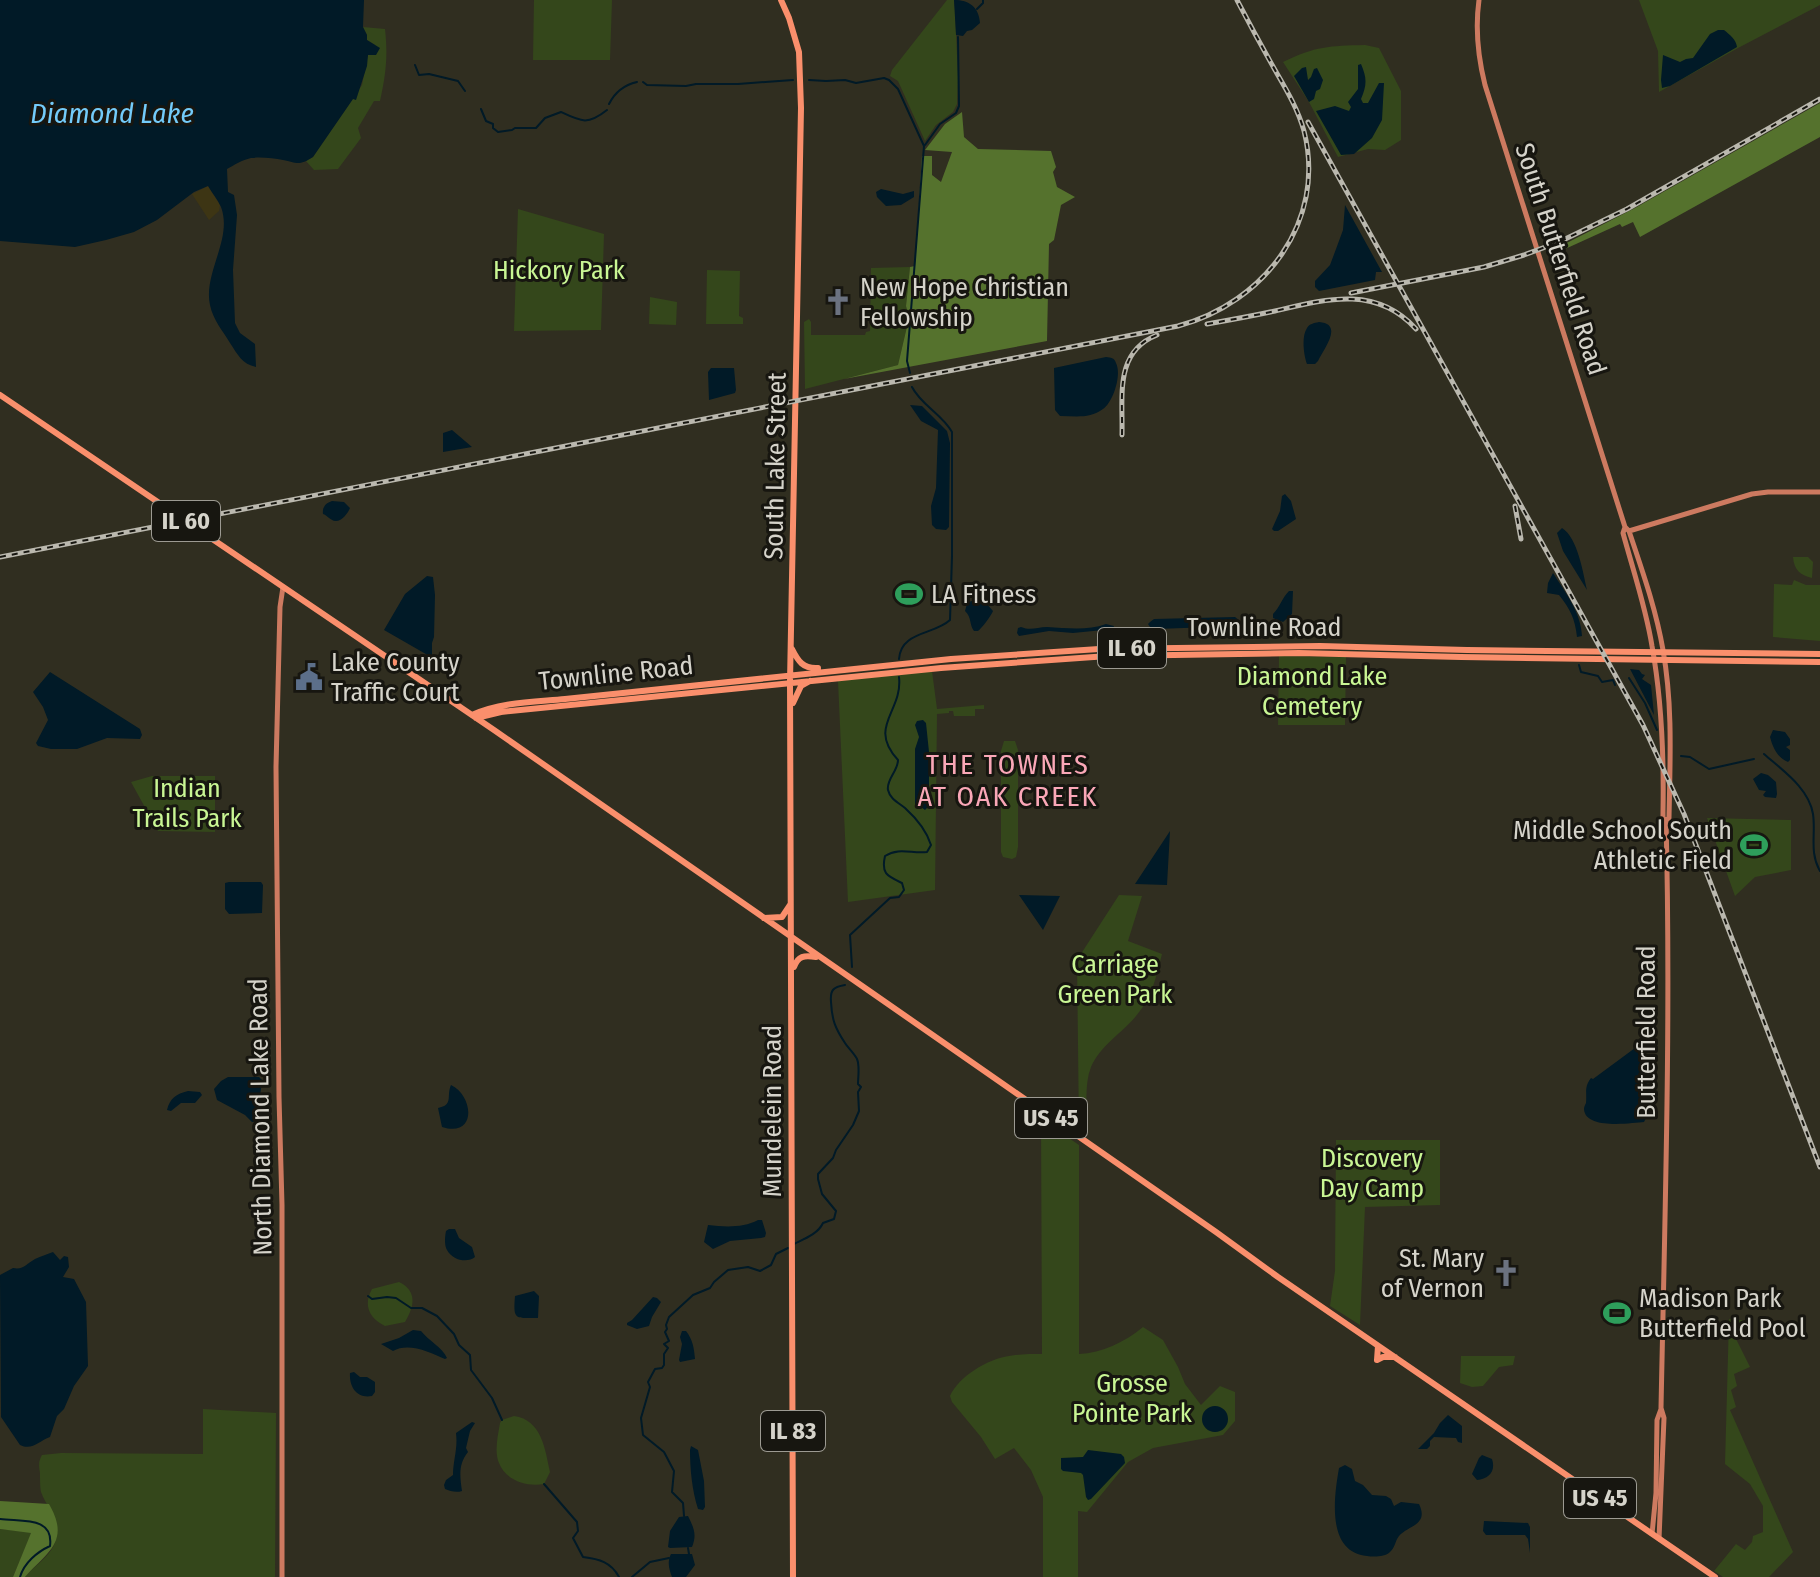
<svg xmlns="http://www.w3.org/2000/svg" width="1820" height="1577" font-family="'Fira Sans Condensed',sans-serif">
<rect width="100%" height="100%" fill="#302e20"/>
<!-- green -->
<path fill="#34471b" d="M534,0H612L610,60H533Z
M947,0H954L955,10L958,78L957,104L953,112L936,125L925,141L898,81L890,76L892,70Z
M1639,0H1820V5L1738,48L1659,92L1658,51Z
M363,27L385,29C388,56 386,74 380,101H374L358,128L361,138L338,169L314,170L306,161L313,157L362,85L368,54L375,45L367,40V35Z
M1365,45L1379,48L1401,91V140L1385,150L1368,149L1338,157L1309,102L1283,62C1316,46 1329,46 1365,45Z
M518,209L604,234L601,330L514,331Z
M910,267L906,306L909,318L898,365L805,389L804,322L809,319L811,322V335H865L866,332L870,331L871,268Z
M707,270L740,271L739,316L743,318V324H706Z
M650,297L677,302L676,325L649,324Z
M1793,557H1808L1813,562L1812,578C1800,575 1794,570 1793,557Z
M1794,580L1806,585H1820V641L1773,637L1774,584L1792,585Z
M1279,656L1346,657L1345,725H1278Z
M932,671L937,709L984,705V709H975V716H954L953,711H949V713L937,714L935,890L848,902L838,681Z
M1004,741H1015L1018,750V847L1016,857L1012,859L1003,857L1001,852V751Z
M152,776H215V832L158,831L131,782Z
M1707,818L1791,820V870L1755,877L1735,896Z
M1119,895L1142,896L1128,941L1162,954C1156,977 1152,998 1136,1016C1122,1033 1100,1046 1091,1067C1084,1085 1088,1104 1085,1122L1079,1129L1077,960Z
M1041,1119L1079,1145V1354C1102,1353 1125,1342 1143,1327L1163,1340L1178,1367L1185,1384L1201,1405L1220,1386L1235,1392V1421L1223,1435L1153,1448L1128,1462L1087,1512L1078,1511V1577H1043V1497L1031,1470L1014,1448L995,1459L981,1437L952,1402L950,1396C959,1376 988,1359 1009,1356C1020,1354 1031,1354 1042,1354Z
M1336,1140H1440V1205L1365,1207L1360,1325L1330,1306L1335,1271Z
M399,1282C418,1291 414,1307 405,1322L385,1326C369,1318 363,1305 372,1289Z
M1729,1319L1751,1321V1324L1737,1331L1736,1329L1732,1331L1750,1367L1734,1374L1737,1386L1731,1390L1736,1407L1730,1410L1793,1552L1769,1577H1723L1714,1571L1736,1544L1745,1550L1752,1542L1753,1536L1763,1532V1506L1750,1484L1725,1464Z
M1461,1356H1515L1513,1365L1499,1367L1483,1386L1472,1387L1460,1383Z
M203,1409L276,1413L275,1577H25C34,1566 49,1557 54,1545C64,1521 48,1511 41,1492C40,1487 40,1479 40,1473C39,1466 38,1462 42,1455L61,1453L203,1454Z
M514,1416C542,1420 545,1449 550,1472L544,1484C527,1487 506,1481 499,1463C494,1452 498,1435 500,1423L502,1420Z
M0,1529L32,1532L13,1577H0Z"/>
<!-- forest -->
<path fill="#55722d" d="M1820,103V137L1640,237L1633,222L1622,227L1620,224L1554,254L1553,250L1635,208Z
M962,112L964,137L978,149L1051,151L1056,167L1053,172L1057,187L1075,197L1061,205L1054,240L1049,244L1047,341L844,379L898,365L909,318L906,306L910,267L915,266L922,156H932V175L941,182L952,152L925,150L945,124Z
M0,1501L49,1504C71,1542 47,1552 25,1577H13L31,1533L0,1529Z"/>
<!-- sand -->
<path fill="#3d3514" d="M208,186L220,205L219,211L209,220L192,194Z"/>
<!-- water -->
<path fill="#011a27" d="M0,0H364L363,27L367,35V40L380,48L376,55H368L367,66L356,100L353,99L313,157C299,166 297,163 283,160C274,158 260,157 251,158C242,160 234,165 227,169L228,192L234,195L237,215L233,270L235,323L240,333L255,344L256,367C242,364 238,355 230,343C223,331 213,320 210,305C203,273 233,239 221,207C218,200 212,193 208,186L194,192L157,220L134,232L106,240L75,247L0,241Z
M954,0C969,0 979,7 980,23L972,30L967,31L963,36L956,35Z
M1718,30H1724C1730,35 1736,39 1737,47L1670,86L1662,88L1661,80L1663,55L1680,62L1686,59L1693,58L1710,34Z
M1361,64C1367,78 1367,85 1361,99L1363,103H1368L1379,83H1384L1382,120L1372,138L1354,154L1341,155L1316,111L1335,106L1349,111L1351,107L1348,102L1358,89V65Z
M1306,67L1308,80L1311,77L1314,69L1317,68L1323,80L1320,89L1316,91L1314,99L1309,102L1294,76L1302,68Z
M881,189L903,194L914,191V197L901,205L886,206L877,197L876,192Z
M1345,205L1382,272H1376L1375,280L1319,291L1315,287V281L1330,265L1336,249L1343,230Z
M1319,322C1344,324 1324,348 1318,361L1315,364H1307C1304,356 1301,337 1307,328C1309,324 1314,323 1319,322Z
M1106,357C1111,358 1114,357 1116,363C1122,375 1113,402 1103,409C1090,419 1075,416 1060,416L1055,410L1054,368Z
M711,368H734L736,390L735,393L709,400L708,372Z
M910,405L922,406L947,431L950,443L949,527L946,530L936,529L932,525L931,506L936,488L938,430L921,421Z
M452,430L472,447L443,452V433Z
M1285,494L1291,501L1296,519L1278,531H1274L1272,529L1280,511L1282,496Z
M332,501L344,502L350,508C348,513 342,521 336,521C332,522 327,515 323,514C322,507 326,503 332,501Z
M1562,528C1578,538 1583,573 1587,590L1563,551L1557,533Z
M1553,573C1565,592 1581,612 1582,636L1577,637C1575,618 1570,609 1559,595L1547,593L1548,583Z
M427,576L433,577L435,595L434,637L432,643V657H431L384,630L405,594Z
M1289,591H1293L1292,614L1283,622L1273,618V614C1280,607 1282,598 1289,591Z
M971,601L986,603L993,611C991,616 982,628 978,631H974C969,624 972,618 965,611L967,604Z
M1235,617L1240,621V626L1156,629L1150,627L1148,624L1150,622L1154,619Z
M1106,624L1114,626L1113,629L1073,633L1049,631L1019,636L1017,633L1018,628L1021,627C1031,631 1037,627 1047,627C1067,628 1087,631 1106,624Z
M1630,669L1639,670L1642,674L1645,675L1642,679L1651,685L1654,715Z
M50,672L140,729L142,735L140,739L107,738L77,749H51L38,746L36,743L48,720L43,707L33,692Z
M923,720L926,723L929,752V806L925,810L921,807H915V749L919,737L915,725L917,721Z
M1773,730L1785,732L1790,739V745L1786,747L1790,750V760L1788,762C1777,757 1773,748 1770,737Z
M1761,773L1768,775L1776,782L1777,794L1776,798L1765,797L1763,795L1766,791L1759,790L1753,779Z
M1170,831L1167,885L1135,884Z
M229,882H261L263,885L262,913L229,914L225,909V883Z
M1019,895L1060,896L1043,930Z
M1645,1047L1647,1063L1646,1118L1644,1122C1631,1123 1585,1130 1584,1109C1584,1107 1585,1105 1586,1103C1587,1092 1584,1087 1591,1078L1593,1079L1635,1048Z
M228,1077H259L262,1080L260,1097L263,1112L261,1121L252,1122L245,1115L217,1100L214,1089L221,1081Z
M451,1085C474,1096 477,1138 442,1127L438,1108C454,1105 446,1096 451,1085Z
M188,1091L200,1092L202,1095L195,1103H181L171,1111L167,1110C170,1098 176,1094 188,1091Z
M758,1220H762L766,1233L765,1237L761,1238L730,1241L713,1249L704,1242L708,1225C725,1227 743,1228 758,1220Z
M449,1229H455L459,1238L472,1247L475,1257C468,1263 453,1261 447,1250C444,1245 445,1236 446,1231Z
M53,1252L60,1260L64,1256L68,1257L69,1267L63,1277L74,1279L86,1302L88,1366L74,1386L64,1409L57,1416L50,1437C39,1441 32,1451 20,1445L1,1417L0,1275L13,1268C24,1270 26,1264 35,1259C41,1256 48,1254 53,1252Z
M534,1291L539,1296L538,1318C515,1318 513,1320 515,1296Z
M653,1297L657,1298L661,1302L652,1317L649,1326L637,1329L627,1325V1323L632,1320Z
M413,1330L421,1331C429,1341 442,1347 447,1358L445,1359C430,1352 408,1342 393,1351L381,1344L399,1338Z
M682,1331H686C693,1340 694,1348 695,1359L680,1362L679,1360L682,1344L680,1337Z
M354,1372L360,1377H367L375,1382V1392L372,1396C357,1399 349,1387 350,1373Z
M1202 1419a13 13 0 1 1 26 0a13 13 0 1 1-26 0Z
M1448,1415L1462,1426V1443L1458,1442L1456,1438L1434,1437L1430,1441V1446L1427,1449H1418L1434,1433L1440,1423Z
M472,1422L475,1423L470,1431L466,1448L468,1452C458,1464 460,1477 462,1491C456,1493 450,1491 445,1489L444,1485L446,1480L453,1475C453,1460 458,1449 456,1433Z
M691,1446L698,1450L704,1481L705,1507L703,1510L698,1509C692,1490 690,1469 690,1450Z
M1088,1450L1121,1454L1124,1457L1125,1463L1091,1499L1088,1500L1086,1497L1083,1475L1081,1473L1063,1471L1061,1469V1458L1083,1457Z
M1482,1455L1492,1459C1496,1471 1489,1479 1477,1480L1472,1474L1479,1458Z
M1345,1465L1352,1469L1355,1481L1363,1485L1372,1495L1386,1496L1391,1499L1394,1506L1401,1502L1419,1504C1429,1525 1409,1525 1399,1536C1395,1541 1395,1548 1390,1552C1385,1557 1374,1557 1367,1556C1326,1552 1334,1497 1339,1468Z
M688,1516C694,1528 697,1535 692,1547L670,1548L668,1547L670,1531L679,1517Z
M1484,1521L1528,1523L1530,1527V1553L1528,1539L1525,1535H1486L1483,1531Z
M671,1554H692L695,1565L686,1577H672C669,1569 667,1562 671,1554Z"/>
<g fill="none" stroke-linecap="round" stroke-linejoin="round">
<!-- stream -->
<path stroke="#011a27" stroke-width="2" d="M977,9L983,3V0
M415,65L419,75L429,74L458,81L465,91
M809,80L826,81L845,80L856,83L884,78L889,80L898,89L924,146L907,361L910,373
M643,82L647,85L686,86L696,84H738L793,80
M609,104C615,92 624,85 637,82
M481,109L486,121L493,124V128L498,132L512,130L515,128H536L545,118L561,112C582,122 588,125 607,110
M925,145L940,124L956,113L959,106L958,37
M899,659C901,631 934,635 950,620L952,556V432C942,414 921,405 912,387
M1579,665L1581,672L1598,676L1602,682L1613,680L1615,685
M1629,678L1645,703L1657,730
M1764,754C1782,770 1809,788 1813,814C1816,834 1809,852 1820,871
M1681,756L1690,757L1709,769L1754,759
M852,967L850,935L890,898L899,897L904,890L902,883C887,876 881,874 885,856C899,847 912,854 927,852L931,845C927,832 916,818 905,808C899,803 890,799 888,790C886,780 898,771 898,760C867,726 903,712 899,677
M794,1244C804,1239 818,1234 823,1223L834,1219L836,1211L822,1194L818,1179V1174L833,1158L836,1150L853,1125L859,1111L858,1092L861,1087L858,1084C858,1077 860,1066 857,1059C854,1053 848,1048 845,1043C835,1028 832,1020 831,1002C830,990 833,987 845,985
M368,1296L372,1299L387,1297L396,1298L411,1308H422L437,1316L454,1334L459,1345L470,1355L471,1370L492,1398L502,1420
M544,1484L577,1522L578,1531L573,1538L583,1557C599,1559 611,1562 619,1577
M684,1516L683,1503L672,1492L674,1471L664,1452L643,1435L641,1418L650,1387L648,1382L655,1369L662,1368L664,1365V1354L668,1348L664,1344L669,1341L665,1332L667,1329L666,1325L669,1317L693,1295L710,1288L714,1282L728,1270L748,1267L760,1271L771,1265L776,1254L788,1248
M0,1519C21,1522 54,1516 50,1546C37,1552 24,1563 20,1577
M688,1548L689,1554
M632,1577L650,1562L669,1558"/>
<!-- secondary -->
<path stroke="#cd7a60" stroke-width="5" d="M1479,0C1475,29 1478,57 1485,85L1625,527L1629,531C1642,570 1656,609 1663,650C1673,706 1670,762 1669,818L1666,820C1671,1016 1665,1212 1661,1408L1664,1418L1659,1539
M1625,527L1623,533C1633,570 1646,608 1652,646C1662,701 1664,756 1663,812V818L1666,820
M1629,531L1752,494L1768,492H1820
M1652,1534L1656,1493L1657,1420L1661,1409
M282,1577V1205L279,1097L276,767L280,607L283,587"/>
<!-- primary -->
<path stroke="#fa8f6c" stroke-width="6" d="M781,0L789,18L799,52L801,108L790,682L793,1577
M0,395L494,730L1216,1232L1278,1277L1715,1577
M792,649C798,661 803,669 818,668
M793,703L801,686L810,681
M472,715C501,702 534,702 565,699L951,659L1099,649L1320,646L1467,650L1820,654
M476,718L501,712L941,668L1108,656L1299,653L1461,657L1820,662
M764,918L782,917L790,905
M794,967C798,956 804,955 816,957
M1378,1346L1377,1360L1383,1357H1395"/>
<!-- rail casing -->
<g stroke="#bab8ae" stroke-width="5">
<path id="rail" d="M1308,122L1643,725L1684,814L1820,1167
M1351,293L1484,267L1524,255L1559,242L1627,209L1820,99
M1207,324C1230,320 1252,316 1275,311C1326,299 1376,285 1416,329
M1122,435C1123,396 1114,352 1157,335
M1515,506L1521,539
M0,557L1178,326C1264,303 1327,222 1304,131C1298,109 1286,89 1275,70C1262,47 1249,23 1237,0"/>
</g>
<!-- rail -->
<use href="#rail" stroke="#171610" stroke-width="2" stroke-dasharray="6" stroke-linecap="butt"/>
</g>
<!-- icons -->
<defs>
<g id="church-bare" transform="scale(2.16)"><path d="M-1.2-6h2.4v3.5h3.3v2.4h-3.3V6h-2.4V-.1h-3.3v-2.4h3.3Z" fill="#6b7280" stroke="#171610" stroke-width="2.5" paint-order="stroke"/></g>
<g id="stadium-bare" transform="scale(2.16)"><path d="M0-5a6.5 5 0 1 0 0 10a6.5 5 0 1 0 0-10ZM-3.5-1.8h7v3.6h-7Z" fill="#2e9e5b" stroke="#171610" stroke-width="2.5" paint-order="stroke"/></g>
<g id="civic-bare" transform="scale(2.16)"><path d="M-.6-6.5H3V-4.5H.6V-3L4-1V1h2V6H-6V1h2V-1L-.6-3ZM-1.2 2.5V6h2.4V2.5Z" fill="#5c6f8a" stroke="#171610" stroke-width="2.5" paint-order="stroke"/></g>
</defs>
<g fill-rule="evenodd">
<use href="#church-bare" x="838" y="302"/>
<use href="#stadium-bare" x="909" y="594"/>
<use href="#civic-bare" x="309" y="677"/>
<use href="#stadium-bare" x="1754" y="845"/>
<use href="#church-bare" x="1506" y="1273"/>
<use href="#stadium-bare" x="1617" y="1313"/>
</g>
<g text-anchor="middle" stroke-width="6" stroke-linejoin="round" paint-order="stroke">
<!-- shield labels -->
<g fill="#171610" stroke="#9c9a92" stroke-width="2">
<rect x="152" y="501" width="68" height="40" rx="6"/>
<rect x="1098" y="628" width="68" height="40" rx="6"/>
<rect x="1015" y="1098" width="72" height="40" rx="6"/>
<rect x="761" y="1411" width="64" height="40" rx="6"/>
<rect x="1564" y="1478" width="72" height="40" rx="6"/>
</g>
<g font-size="24" font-weight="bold" fill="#d5d3ca">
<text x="186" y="529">IL 60</text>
<text x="1132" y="656">IL 60</text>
<text x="1051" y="1126">US 45</text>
<text x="793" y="1439">IL 83</text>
<text x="1600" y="1506">US 45</text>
</g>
<!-- street labels -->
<g font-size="26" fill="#d5d3ca" stroke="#171610">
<text transform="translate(1561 259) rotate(72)" y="9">South Butterfield Road</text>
<text transform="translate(775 466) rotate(-89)" y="9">South Lake Street</text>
<text x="1264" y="636">Townline Road</text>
<text transform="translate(616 673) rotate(-6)" y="9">Townline Road</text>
<text transform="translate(1646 1032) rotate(-90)" y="9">Butterfield Road</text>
<text transform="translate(772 1111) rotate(-90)" y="9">Mundelein Road</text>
<text transform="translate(260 1117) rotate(-91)" y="9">North Diamond Lake Road</text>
</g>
<!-- park labels -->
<g font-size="26" fill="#c9f694" stroke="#171610">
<text x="559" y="279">Hickory Park</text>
<text x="1312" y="685">Diamond Lake<tspan x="1312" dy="30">Cemetery</tspan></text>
<text x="187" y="797">Indian<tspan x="187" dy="30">Trails Park</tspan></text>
<text x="1115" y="973">Carriage<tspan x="1115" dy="30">Green Park</tspan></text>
<text x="1372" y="1167">Discovery<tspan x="1372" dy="30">Day Camp</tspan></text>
<text x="1132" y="1392">Grosse<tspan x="1132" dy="30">Pointe Park</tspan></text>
</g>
<!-- poi labels -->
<g font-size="26" fill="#d5d3ca" stroke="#171610" text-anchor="start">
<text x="860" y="296">New Hope Christian<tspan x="860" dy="30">Fellowship</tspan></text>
<text x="931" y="603">LA Fitness</text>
<text x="331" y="671">Lake County<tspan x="331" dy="30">Traffic Court</tspan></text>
<text x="1732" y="839" text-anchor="end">Middle School South<tspan x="1732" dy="30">Athletic Field</tspan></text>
<text x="1484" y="1267" text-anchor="end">St. Mary<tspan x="1484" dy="30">of Vernon</tspan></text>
<text x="1639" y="1307">Madison Park<tspan x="1639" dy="30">Butterfield Pool</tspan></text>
</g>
<!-- water labels -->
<g font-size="28" font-style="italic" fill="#73cbf9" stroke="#171610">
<text x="112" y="123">Diamond Lake</text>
</g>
<!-- neighbourhood labels -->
<g font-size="28" letter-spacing="2" fill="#faa7b7" stroke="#171610">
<text x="1008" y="774">THE TOWNES<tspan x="1008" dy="32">AT OAK CREEK</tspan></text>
</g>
</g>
</svg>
